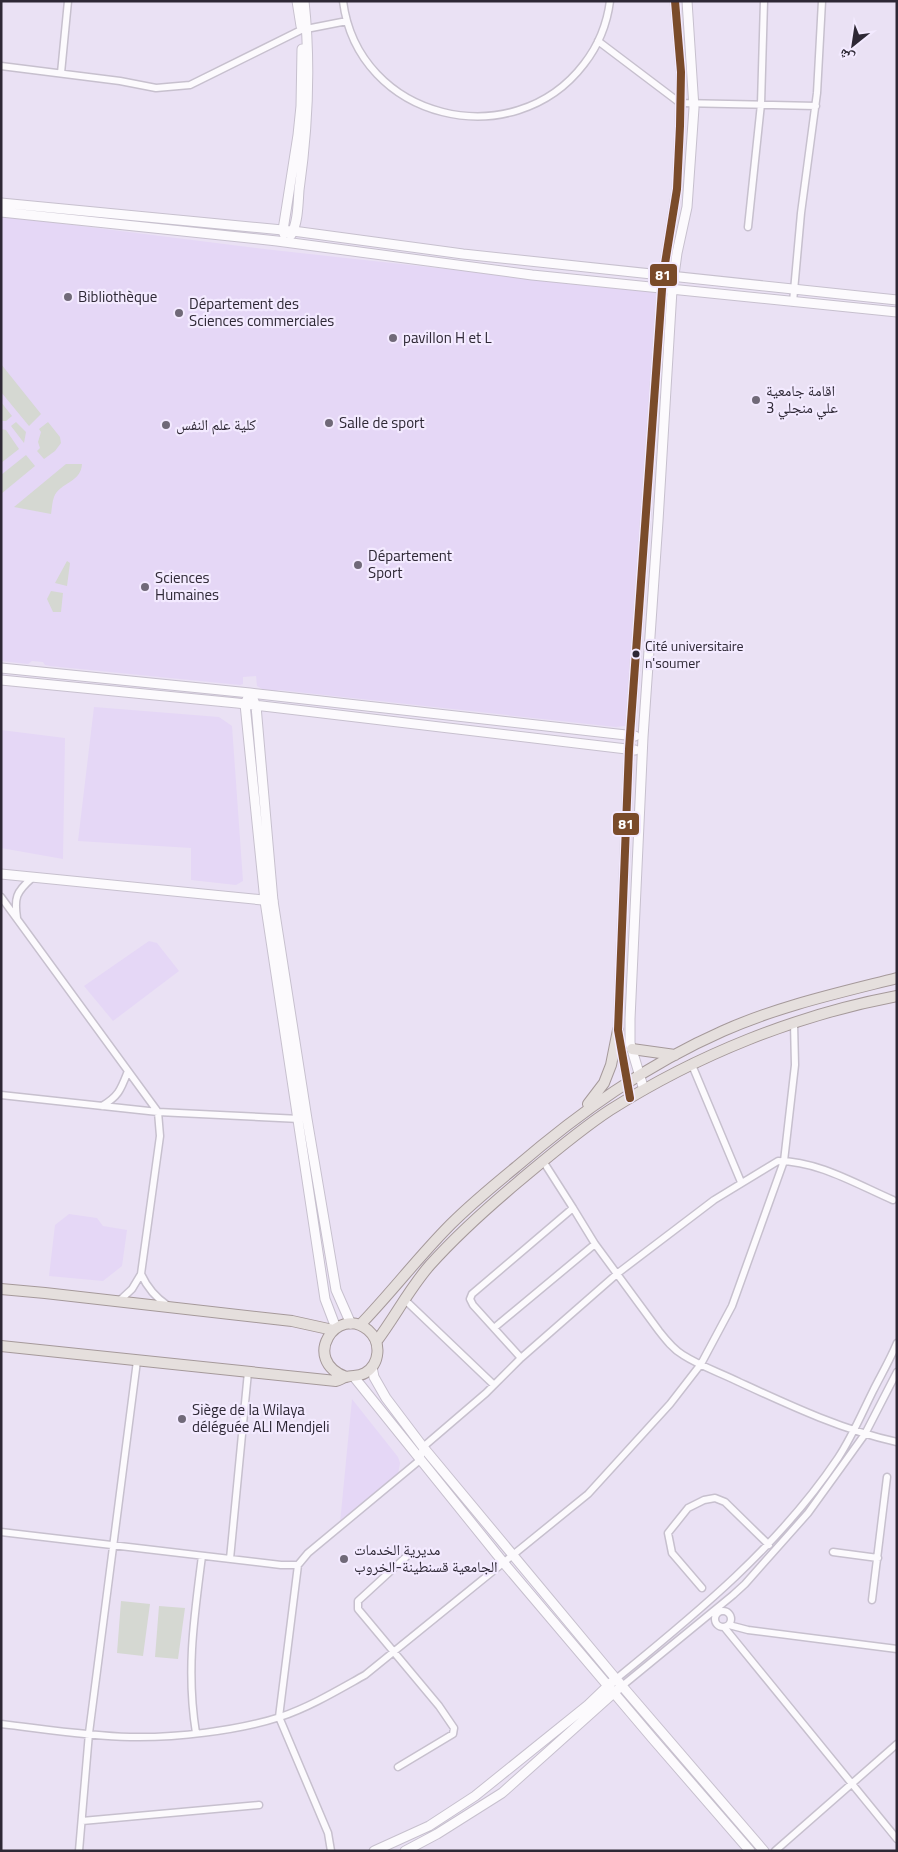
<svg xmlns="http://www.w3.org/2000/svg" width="898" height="1852" font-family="'Titillium Web','Noto Naskh Arabic',sans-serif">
<rect width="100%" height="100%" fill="#eae1f4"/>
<!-- built -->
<path fill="#e5d7f6" d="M1,216L273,250L656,292L648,529L636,720L631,725L616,727L279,690L274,692L266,691L257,686L256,676L243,677V684L240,685L50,666L45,665L43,662L32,661L28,664L1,661Z
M94,707L219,717L232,726L243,881L236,885L191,880V848L78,841Z
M1,730L65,738L63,859L1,848Z
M149,941L157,943L179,971L113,1021L84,986Z
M69,1214L97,1218L103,1226L127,1230L122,1266L103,1281L49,1276L55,1225Z
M352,1399L398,1457L400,1463L398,1474L340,1523Z"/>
<!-- green -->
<path fill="#d5d8d2" d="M1,364L41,414L29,426L1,392Z
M1,402L12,416L6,421H1Z
M16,422L26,432L24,443L11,426Z
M48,422L60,437L61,443L55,451L44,459L37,451L40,448L38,442L41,432L39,429Z
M1,429L6,430L19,449L1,463Z
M26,455L35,466L1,494V475Z
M66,464H82C81,483 60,482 54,497C52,503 52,508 51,514L14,507Z
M67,561L70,563L67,586L55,583Z
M51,591L63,593L61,612H53L47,599Z
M121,1601L150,1604L143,1656L117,1653Z
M159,1606L185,1608L178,1659L155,1657Z"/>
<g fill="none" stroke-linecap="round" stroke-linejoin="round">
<!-- minor casing -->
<g stroke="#c7c0ce" stroke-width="9">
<path id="minor" d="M343,1C358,120 513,157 584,64C598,46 607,24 610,1
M598,41L680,103L816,106
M1,66L120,81L156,88L190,85L301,30L347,21
M61,73L68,1
M748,227L761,104L764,1
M793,302L801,213L817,93L822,1
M1,897L158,1112L160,1136L141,1274L132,1289L118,1302
M17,918C14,898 16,892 32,878
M692,1065L741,1182
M1,1095L158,1112L300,1119
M102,1106C119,1096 121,1089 128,1071
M543,1161L573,1208
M141,1274C147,1287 155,1297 167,1305
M404,1299L494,1385
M494,1328L595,1244
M521,1358L473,1305L470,1299L472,1294L573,1208L595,1244L659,1331C666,1340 673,1349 683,1355C700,1366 721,1373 739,1382C789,1405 842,1430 897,1442
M1,1532L281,1565H298L308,1553L420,1460L423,1447L486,1393L521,1358L618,1273L714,1200L778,1161C818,1161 856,1184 893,1200
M833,1552L878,1558
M230,1559L248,1372
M298,1565L279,1717L328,1833L331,1851
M702,1588L672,1553L668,1533L688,1508L704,1500L715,1498L725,1502L769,1545
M872,1600L887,1477
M715 1619a8 8 0 1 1 16 0a8 8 0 1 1-16 0Z
M729,1625L748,1630L897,1649
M724,1627L897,1839
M616,1679C697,1613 779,1546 838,1458C852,1437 862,1413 873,1391C881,1375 890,1360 897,1343
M622,1686L733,1595L745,1584L808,1513L842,1466L865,1434L897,1372
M1,1724C44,1729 87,1736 130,1737C174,1738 237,1731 280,1717C310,1707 338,1690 365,1675L588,1494L670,1404L701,1364L732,1306L784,1161L795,1065L794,1023
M196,1733C186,1671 194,1618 202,1556
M398,1767L453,1734L454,1728L439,1706L358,1609V1601L407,1556
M82,1821L259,1805
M79,1851L89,1733L137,1361
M775,1851L897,1744"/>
</g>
<!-- tertiary casing -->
<g stroke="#c7c0ce" stroke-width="11">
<path id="tertiary" d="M1,874L273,901"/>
</g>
<!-- secondary casing -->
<g stroke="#c7c0ce" stroke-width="11">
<path id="secondary" d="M297,1L301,26
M1,203L293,231L463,254L897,300
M1,212L277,241L532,275L897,312
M284,234L283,230L298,135L301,106L302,49
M291,235C298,223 298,204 299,190C308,127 311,65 304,1
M1,668L250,693L635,736
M1,680L237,703L635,750
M644,1090L630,1043V1019L643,737L658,521L672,290L677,253L687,207L694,108L687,1
M630,1098L618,1030L629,749L663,276L677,189L680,126L681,72L675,1
M336,1328L325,1299L265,901L245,704L250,693L256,706L273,901L307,1119L336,1290L351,1324
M372,1367L374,1377L386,1398L423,1447L616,1679L764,1851
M354,1377L503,1562L653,1739L750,1851
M374,1851L429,1826L475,1796L588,1705L612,1682
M405,1851L437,1834L502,1793L617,1690"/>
</g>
<!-- primary casing -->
<g stroke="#a5999a" stroke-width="12">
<path id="primary" d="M632,1049L675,1055
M588,1104L604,1083L611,1065L618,1030
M1,1289L45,1293L292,1321L333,1330
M360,1325C391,1293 419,1256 451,1224C471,1204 494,1185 516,1167C580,1112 646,1065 723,1031C779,1006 838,993 897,978
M376,1342C395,1317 409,1289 430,1265C457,1235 487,1208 518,1182C548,1157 578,1131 610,1110C697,1055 796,1015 897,996
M1,1346L336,1381C340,1380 342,1378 346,1377C353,1375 358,1377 365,1373C380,1364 382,1342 368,1330C337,1304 300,1360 346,1377"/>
</g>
<!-- minor -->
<use href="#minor" stroke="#fcfafd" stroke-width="6"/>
<!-- tertiary -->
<use href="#tertiary" stroke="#fcfafd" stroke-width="9"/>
<!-- secondary -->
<use href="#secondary" stroke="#fcfafd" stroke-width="9"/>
<!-- primary -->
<use href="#primary" stroke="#e5dfdd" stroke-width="10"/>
<!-- bus-1 casing -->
<g stroke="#f3eaff" stroke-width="11">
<path id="bus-1" d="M630,1098L618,1030L629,749L663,276L677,189L680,126L681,72L675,1"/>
</g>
<!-- bus-1 -->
<use href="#bus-1" stroke="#7a4b2a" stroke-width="8"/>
</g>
<!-- markers -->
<g fill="#706978" stroke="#f3eaff" stroke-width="2">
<circle cx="68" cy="297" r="5"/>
<circle cx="179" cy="313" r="5"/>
<circle cx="393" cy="338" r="5"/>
<circle cx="756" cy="400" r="5"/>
<circle cx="329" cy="423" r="5"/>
<circle cx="166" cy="425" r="5"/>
<circle cx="358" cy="565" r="5"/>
<circle cx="145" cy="587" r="5"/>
<circle cx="182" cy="1419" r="5"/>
<circle cx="344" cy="1559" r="5"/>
</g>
<circle fill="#2e2835" stroke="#f3eaff" stroke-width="2" cx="636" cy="654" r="4.5"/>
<g text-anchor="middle" stroke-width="4.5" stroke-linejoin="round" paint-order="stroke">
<!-- bus labels -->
<g font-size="14" fill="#2e2835" stroke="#f3eaff" text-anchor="start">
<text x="645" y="651">Cité universitaire<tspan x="645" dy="17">n'soumer</tspan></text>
</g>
<!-- poi labels -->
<g font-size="15" fill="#2e2835" stroke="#f3eaff" text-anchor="start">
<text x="78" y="302">Bibliothèque</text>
<text x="189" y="309">Département des<tspan x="189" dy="17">Sciences commerciales</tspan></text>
<text x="403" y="343">pavillon H et L</text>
<text x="766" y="396">اقامة جامعية<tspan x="766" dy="17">علي منجلي 3</tspan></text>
<text x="339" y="428">Salle de sport</text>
<text x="176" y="430">كلية علم النفس</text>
<text x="368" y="561">Département<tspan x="368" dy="17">Sport</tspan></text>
<text x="155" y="583">Sciences<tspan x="155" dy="17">Humaines</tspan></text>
<text x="192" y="1415">Siège de la Wilaya<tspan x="192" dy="17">déléguée ALI Mendjeli</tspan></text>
<text x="354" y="1555">مديرية الخدمات<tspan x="354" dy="17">الجامعية قسنطينة-الخروب</tspan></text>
</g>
</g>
<g stroke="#f3eaff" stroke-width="2">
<rect x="649" y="263" width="29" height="24" rx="5" fill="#7a4b2a"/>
<rect x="612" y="812" width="28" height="24" rx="5" fill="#7a4b2a"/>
</g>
<g font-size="14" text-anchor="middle" font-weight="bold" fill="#fff">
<text x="663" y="280">81</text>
<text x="626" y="829">81</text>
</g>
<!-- border -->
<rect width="898" height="1852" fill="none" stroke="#2e2835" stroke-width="5"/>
<!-- north arrow -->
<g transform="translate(853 45) rotate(210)" stroke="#f3eaff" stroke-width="4" paint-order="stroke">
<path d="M0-4L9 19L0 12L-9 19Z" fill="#2e2835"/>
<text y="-8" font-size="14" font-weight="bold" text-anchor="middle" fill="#2e2835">ش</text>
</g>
</svg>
